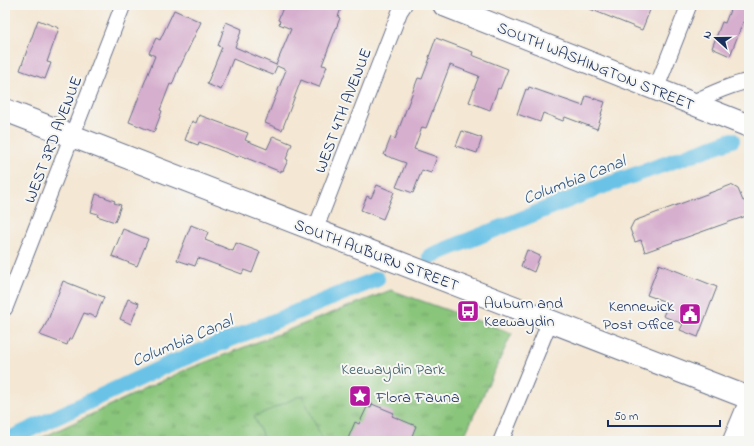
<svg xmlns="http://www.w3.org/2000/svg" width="754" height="446" font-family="'Indie Flower',sans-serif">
<defs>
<pattern id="park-tufts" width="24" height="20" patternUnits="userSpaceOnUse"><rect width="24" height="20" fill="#89c57a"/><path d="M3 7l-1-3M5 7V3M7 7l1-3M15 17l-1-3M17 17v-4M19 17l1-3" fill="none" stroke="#6fa067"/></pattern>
</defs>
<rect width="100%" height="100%" fill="#f6f6f2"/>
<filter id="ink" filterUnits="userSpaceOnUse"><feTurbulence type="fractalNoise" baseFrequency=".025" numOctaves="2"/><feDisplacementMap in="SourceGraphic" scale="8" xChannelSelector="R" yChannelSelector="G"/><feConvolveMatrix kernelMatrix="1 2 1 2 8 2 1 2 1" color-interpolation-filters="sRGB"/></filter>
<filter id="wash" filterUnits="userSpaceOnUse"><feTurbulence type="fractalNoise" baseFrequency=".012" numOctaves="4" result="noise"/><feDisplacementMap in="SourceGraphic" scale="16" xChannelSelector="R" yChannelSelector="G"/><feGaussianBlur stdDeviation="0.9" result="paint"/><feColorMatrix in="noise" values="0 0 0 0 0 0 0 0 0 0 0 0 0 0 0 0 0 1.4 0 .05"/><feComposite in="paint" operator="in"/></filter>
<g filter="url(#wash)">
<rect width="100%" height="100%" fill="#f4e7d3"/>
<!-- park -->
<path fill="url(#park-tufts)" stroke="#527a6c" d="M391,290L512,333L462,441H35L183,371Z"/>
<!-- pitch -->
<path fill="#89c57a" stroke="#527a6c" d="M302,395L323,441H265L254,417Z"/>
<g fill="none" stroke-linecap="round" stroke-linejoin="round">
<!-- canal -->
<path stroke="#6ac3e7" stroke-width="16" d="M430,256L598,188L732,140
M5,441L167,365L377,279"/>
</g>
<g id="blocks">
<!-- building -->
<path fill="#d6aece" d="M284,5H342L338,17L340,18L322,65L327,66L319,87L301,80L282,130L265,123L286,70L277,66L273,75L233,59L221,90L207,84L222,47L218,46L226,22L242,29L235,47L276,65L291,29L279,24L280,21L278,20Z
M580,5H652L642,30Z
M732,5H749V24L743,22L730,56L712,48L722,22L725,23Z
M174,10L201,22L180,67H179L172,85L170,84L160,110L162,111L154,132L129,122L155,56L149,53L156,38L160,40Z
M38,20L59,28L47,62L51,63L45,79L20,70Z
M436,38L473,52L472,55L508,69L500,89L498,88L490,110L469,102L479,76L450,65L426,128L422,127L414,149L437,157L431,173L422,170L413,193L396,187L406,163L384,155L391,137L395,139L418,78L422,79L430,58L429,57Z
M529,87L583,106L586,96L605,102L601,114H602L597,129L565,117L563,121L543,113L540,122L517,114L526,89L528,90Z
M199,115L248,133L245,140L267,149L273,136L292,144L286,159L288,160L283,171L281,170V172L239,155L238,157L199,142L198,145L185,140L192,121L196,123Z
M462,131L482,138L477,153L456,146Z
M377,185L394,192L383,219L361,210L367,196L371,198Z
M731,185L738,189L743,201L749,199V215L645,252L641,240L635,242L630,229L634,221Z
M96,194L115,201L114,203L121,205L115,222L97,216L98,214L91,212Z
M191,225L208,232L205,240L233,251L236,243L260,252L252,273L244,270L242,274L198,258L195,266L177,260Z
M123,229L148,239L137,266L112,256Z
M527,250L540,256L534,272L521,266Z
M659,264L717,287L698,337L680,330L683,324L663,316L669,303L647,295Z
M63,281L104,297L96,317L84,313L72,339H69L67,345L40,335L48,320Z
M128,299L139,303L131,324L120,319Z
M372,404L394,413L392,416L416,426L410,441H347L355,422L359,424L367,407L371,408Z"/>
</g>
</g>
<g filter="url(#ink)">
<use href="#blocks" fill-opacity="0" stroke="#676f87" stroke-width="1"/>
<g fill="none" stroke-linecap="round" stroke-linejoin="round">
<!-- street casing -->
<g stroke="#676f87" stroke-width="17">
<path id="street" d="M656,89L689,5
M692,103C710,94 729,85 749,81
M315,230L400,11L404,5
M5,308L123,5
M501,441L550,321"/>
</g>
<!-- secondary casing -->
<g stroke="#676f87" stroke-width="24">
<path id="secondary" d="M444,5L749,126
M5,110L749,398
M734,441L749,405"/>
</g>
<!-- street -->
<use href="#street" stroke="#fff" stroke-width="15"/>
<!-- secondary -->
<use href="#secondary" stroke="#fff" stroke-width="22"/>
</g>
</g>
<!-- icons -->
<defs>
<g id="bus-square" transform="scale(1.15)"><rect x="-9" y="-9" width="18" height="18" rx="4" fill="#b5179e" stroke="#f6f6f2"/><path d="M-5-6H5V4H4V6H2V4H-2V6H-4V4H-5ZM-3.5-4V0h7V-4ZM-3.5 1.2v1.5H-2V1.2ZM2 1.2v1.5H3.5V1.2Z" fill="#fff"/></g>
<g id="civic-square" transform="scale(1.15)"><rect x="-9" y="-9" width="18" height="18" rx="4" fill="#b5179e" stroke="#f6f6f2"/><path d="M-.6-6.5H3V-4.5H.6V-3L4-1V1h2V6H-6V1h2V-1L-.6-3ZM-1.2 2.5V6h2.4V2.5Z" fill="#fff"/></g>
<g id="sight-square" transform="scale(1.15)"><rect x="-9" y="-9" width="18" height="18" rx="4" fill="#b5179e" stroke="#f6f6f2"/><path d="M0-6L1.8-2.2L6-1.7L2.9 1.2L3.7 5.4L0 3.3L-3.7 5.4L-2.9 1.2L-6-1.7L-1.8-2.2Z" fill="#fff"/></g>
</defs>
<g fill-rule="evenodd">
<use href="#bus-square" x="468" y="311"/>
<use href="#civic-square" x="690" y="314"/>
<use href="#sight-square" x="360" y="396"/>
</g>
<g text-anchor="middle" stroke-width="4" stroke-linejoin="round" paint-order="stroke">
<!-- street labels -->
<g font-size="16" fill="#1b2f5e" stroke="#f6f6f2">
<text transform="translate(596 65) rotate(22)" y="6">SOUTH WASHINGTON STREET</text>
<text transform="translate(342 110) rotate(-69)" y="6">WEST 4TH AVENUE</text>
<text transform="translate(52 139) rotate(-69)" y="6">WEST 3RD AVENUE</text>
<text transform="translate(377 254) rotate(21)" y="6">SOUTH AUBURN STREET</text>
</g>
<!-- poi labels -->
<g font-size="16" fill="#1b2f5e" stroke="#f6f6f2" text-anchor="start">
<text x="484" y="308">Auburn and<tspan x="484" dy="18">Keewaydin</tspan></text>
<text x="674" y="311" text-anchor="end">Kennewick<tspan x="674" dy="18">Post Office</tspan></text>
<text x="376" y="402">Flora Fauna</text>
</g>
<!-- park labels -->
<g font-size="16" fill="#3c5c66" stroke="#f6f6f2">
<text x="393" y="374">Keewaydin Park</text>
</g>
<!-- water labels -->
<g font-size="17" font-style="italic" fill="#2f5480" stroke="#f6f6f2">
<text transform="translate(574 179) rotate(-21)" y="6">Columbia Canal</text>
<text transform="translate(182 340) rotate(-23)" y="6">Columbia Canal</text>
</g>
</g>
<!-- margin -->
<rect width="754" height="446" fill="none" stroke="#f6f6f2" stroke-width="20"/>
<!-- north arrow -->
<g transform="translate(716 38) rotate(291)" stroke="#f6f6f2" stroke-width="3" paint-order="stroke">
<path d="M0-3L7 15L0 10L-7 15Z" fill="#1b2f5e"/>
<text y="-6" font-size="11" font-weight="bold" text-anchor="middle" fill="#1b2f5e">N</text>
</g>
<!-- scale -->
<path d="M608 420v6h112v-6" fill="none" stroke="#1b2f5e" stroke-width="2"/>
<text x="614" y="420" font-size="12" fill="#1b2f5e" stroke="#f6f6f2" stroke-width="3" paint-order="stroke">50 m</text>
</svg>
